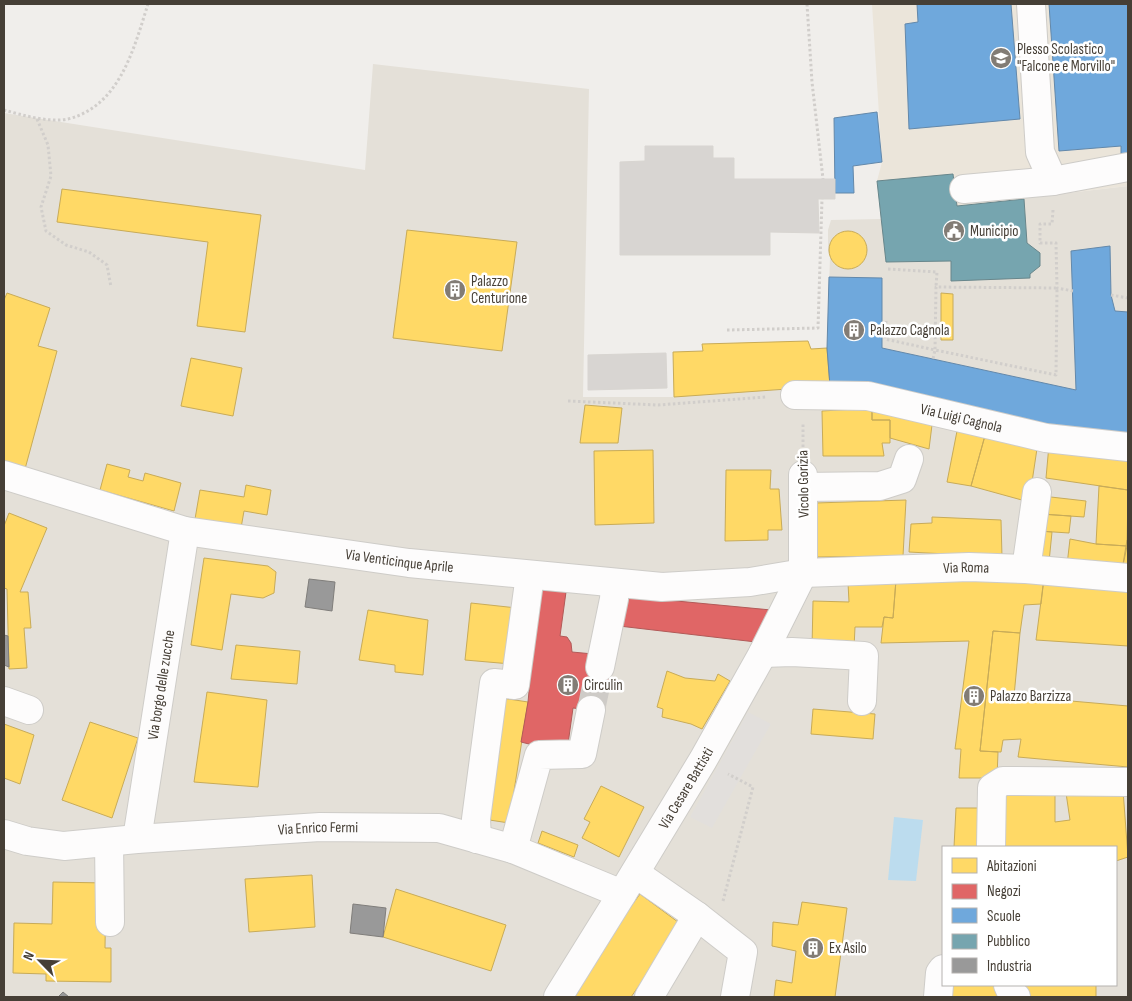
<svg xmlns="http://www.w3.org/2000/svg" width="1132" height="1001" font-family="'Sofia Sans Condensed',sans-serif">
<rect width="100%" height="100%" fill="#f0eeeb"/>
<!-- residential -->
<path fill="#e4e0d8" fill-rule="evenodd" d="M373,64L589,89L583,397H674L827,348L830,257L828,251V230L831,220L881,219L877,181L953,174L957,206L1128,186V997H4V113L365,170ZM943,847H1116V985H943Z"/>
<!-- education -->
<path fill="#ebe5da" d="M872,4H1128V186L957,206L953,174L877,181L882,162Z"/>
<!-- parking -->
<path fill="#e2dfdc" d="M748,712L771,724L712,828L690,817Z"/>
<!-- water -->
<path fill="#bcdcee" d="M894,817L923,820L916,881L888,880Z"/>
<!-- homes -->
<path fill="#ffd966" stroke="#c8ab58" d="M62,189L261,215L245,332L197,326L208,242L57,222Z
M407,230L517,242L502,351L393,338Z
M829 250a19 19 0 1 1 38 0a19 19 0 1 1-38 0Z
M7,293L50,308L38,346L57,351L25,469L4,462V300Z
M941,293L953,294V340H941Z
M808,341L811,349L827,348L830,386L674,397L673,352L703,351L702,344Z
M191,358L242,368L233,416L181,406Z
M585,405L622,408L618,443H580Z
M872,408V420H890V443H882L884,456H823L822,411Z
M872,408L932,425L929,449L890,438V420H872Z
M958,426L986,432L971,486L947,482Z
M986,432L1038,442L1029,502L971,486Z
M1049,445L1128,457V490L1046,478Z
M653,450L654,523L595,525L594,451Z
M107,464L130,470L128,477L143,481L145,473L181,483L174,511L100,490Z
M726,470H771L770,489H779L782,530H768V540L725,541Z
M246,485L271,490L267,515L244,511L241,528L195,519L200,490L244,497Z
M1099,486L1128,490L1127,546L1096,544Z
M1042,496L1086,501L1084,517L1041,514Z
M906,500L903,556L816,557V503Z
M9,513L47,528L20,592H28L31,628H24L27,668L9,669L7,589L4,588V526Z
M1041,514L1071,516L1069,533L1039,531Z
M932,517L1001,520L1002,557L909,552L911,524L932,523Z
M1039,531L1052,532L1049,562L1036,561Z
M1070,539L1096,544L1127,546L1122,570L1067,565Z
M1127,540H1128V573L1122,570Z
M204,558L268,566L276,572L274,593L263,598L231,594L222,650L191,645Z
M1044,578L1128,584V646L1036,640Z
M1044,578L1041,604L1024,605L1020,633L993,631L980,751L998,752L997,778H959L961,749H955L969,641L881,643L884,617L893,618L896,580Z
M896,580L893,618L884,617L882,627H855L854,648H812L813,601L849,602L848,583Z
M471,603L517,608L511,664L465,660Z
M368,610L428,620L423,675L395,672V665L359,660Z
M993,631L1020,633L1014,696L1128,706V767L1018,757L1021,739L1003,740L1001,752L980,751Z
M236,645L300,651L297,684L231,679Z
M667,671L685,678L715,681L718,674L730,681L702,729L691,724L662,717L663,709L657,707Z
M207,692L267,700L258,787L194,782Z
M502,698L528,702L509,823L483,819Z
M813,709L875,714L873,739L811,734Z
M90,722L138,738L112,818L62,800Z
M4,724L34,735L20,784L4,778Z
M601,786L644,807L619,857L582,838L590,822L584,819Z
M1123,790L1128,857L1116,861V847H1005L1002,795L1055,792V822L1070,820L1066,793Z
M956,808H983L980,847H954Z
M542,831L578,845L574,857L538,843Z
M312,875L315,927L249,932L245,879Z
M53,882L106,883L105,948H111V982L46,981V974L13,973L14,923L52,924Z
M396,889L506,925L491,971L383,937Z
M640,894L682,925L631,997H565Z
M802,902L847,908L835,997H774L776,980L792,983L796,951L772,946L773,922L798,925Z
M950,985H1002L1001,997H950Z
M1022,985H1096V997H1022Z"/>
<!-- shops -->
<path fill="#e06666" stroke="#b25a58" d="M539,590L566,592L560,636L567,637L571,643L572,652L593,654L611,668L602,711L573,708L568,744L549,749L521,742L528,702Z
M624,596L771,610L756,642L619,626Z"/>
<!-- schools -->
<path fill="#6fa8dc" stroke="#6388aa" d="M917,4H1011L1020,119L909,129L905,24L918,22Z
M1049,4H1128V154H1121V146L1059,151Z
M877,112L882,162L853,166L854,193H835L834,118Z
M1110,246L1111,295L1115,311L1128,312V440L830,386L827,348L829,277L882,278V348L1076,390L1071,251Z"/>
<!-- public -->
<path fill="#76a5af" stroke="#68868b" d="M953,174L957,206L1024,199L1027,243L1040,253V266L1030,274V278L951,281V261L886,262L877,181Z"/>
<!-- industry -->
<path fill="#999" stroke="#807e7b" d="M309,579L335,582L332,611L305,607Z
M4,635L8,636L9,667L4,665Z
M353,904L386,908L383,937L350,933Z
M63,992L69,997H58Z"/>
<!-- building -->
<path fill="#d8d5d2" stroke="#d8d5d1" d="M645,146H713V158H734V179H835V199H818L819,233L770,232V255H620V162L645,161Z
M666,353L667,388L588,390V355Z"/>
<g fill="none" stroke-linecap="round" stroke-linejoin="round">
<!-- minor-tunnel -->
<path stroke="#cecbc7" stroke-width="28" stroke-dasharray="28 14" stroke-linecap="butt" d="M591,710L600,667"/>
<!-- minor casing -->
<g stroke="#ceccc8" stroke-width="30">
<g id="minor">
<path d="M1031,4L1040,152L1053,181"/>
<path d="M964,189L1053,181L1128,167"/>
<path id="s1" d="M795,395L868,396L1046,438L1128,447"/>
<path id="s2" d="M4,475L185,531L409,563L662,587L750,582L803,573L969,567L1026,569L1128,578"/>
<path d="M803,487L880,486L902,479L909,459"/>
<path d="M1026,569L1037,492"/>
<path d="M763,653L792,652L864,656L862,701"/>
<path d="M600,667L614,599L615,583"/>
<path d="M4,701L29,710"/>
<path id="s3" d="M4,834L27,841L64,846L137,839L320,827L439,828L513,849L622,894"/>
<path id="s4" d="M137,839L185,531"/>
<path d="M477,839L476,819L494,683L515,685L530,575"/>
<path d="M109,842L110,922"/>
<path d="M991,847L992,788L1003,781L1128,782"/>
<path d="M513,849L539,755L582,754L591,710"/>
<path d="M635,873L697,916L743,952L735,997"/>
<path d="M1008,985L1012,994L1016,997"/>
<path id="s5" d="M558,997L622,894L703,760L763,653L803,573V475"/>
<path d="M649,997L697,916"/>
<path d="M938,997L940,973L943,969"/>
</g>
</g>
<!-- path -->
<path stroke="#d1cecb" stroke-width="3" stroke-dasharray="2.5 2.5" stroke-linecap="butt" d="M807,4L812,82L823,179
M4,110C22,115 49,123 68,119C120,106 134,48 148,4
M37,119L48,145L51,176L41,207L46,231L66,245L89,252L107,265L111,287
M1053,210L1052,224H1040V243H1056L1057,288L1073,291
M888,269L937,272L936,287
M1111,295L1128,298
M886,321L885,339L935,350L936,287L1057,288L1056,375L935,350L933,359
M727,330L818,328L822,199
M568,401L658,405L766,397
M803,447V423
M723,901L753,787L728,774"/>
<!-- minor -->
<use href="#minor" stroke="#fdfcfc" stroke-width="28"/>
</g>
<!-- icons -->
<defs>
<g id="school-disc" transform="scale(1.125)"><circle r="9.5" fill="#827c75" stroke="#fff"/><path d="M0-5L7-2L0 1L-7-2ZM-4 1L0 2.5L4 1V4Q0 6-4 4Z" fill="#fff"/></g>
<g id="civic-disc" transform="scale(1.125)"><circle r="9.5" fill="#827c75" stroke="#fff"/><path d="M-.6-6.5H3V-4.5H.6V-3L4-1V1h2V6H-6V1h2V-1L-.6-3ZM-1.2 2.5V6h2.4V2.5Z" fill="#fff"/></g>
<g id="building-disc" transform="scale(1.125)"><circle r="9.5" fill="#827c75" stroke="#fff"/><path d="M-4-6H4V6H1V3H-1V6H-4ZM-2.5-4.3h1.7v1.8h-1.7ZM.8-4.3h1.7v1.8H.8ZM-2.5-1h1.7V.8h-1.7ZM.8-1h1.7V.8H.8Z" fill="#fff"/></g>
</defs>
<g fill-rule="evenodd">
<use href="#school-disc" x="1001" y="58"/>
<use href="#civic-disc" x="954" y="231"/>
<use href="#building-disc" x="455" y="290"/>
<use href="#building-disc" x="854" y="330"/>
<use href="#building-disc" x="568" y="685"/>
<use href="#building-disc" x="974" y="696"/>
<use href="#building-disc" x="813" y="948"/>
</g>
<g text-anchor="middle" stroke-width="5" stroke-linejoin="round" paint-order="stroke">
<!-- poi labels -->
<g font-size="15" fill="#463f36" stroke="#fff" text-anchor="start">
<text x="1017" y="54">Plesso Scolastico<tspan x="1017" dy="17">"Falcone e Morvillo"</tspan></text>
<text x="970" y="236">Municipio</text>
<text x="471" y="286">Palazzo<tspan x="471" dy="17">Centurione</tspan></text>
<text x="870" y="335">Palazzo Cagnola</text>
<text x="584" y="690">Circulin</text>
<text x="990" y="701">Palazzo Barzizza</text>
<text x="829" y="953">Ex Asilo</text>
</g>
<!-- street labels -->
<g font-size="15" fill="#463f36" stroke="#fff">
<text dy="5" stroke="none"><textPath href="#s1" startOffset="169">Via Luigi Cagnola</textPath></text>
<text transform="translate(803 484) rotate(-91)" y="5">Vicolo Gorizia</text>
<text dy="5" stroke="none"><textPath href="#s2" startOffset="406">Via Venticinque Aprile</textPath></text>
<text dy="5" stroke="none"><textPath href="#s2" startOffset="975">Via Roma</textPath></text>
<text dy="5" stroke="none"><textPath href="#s4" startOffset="156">Via borgo delle zucche</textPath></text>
<text dy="5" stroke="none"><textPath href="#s5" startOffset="245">Via Cesare Battisti</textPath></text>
<text dy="5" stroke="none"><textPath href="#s3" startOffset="316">Via Enrico Fermi</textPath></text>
</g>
</g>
<!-- border -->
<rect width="1132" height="1001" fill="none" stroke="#463f36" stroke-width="10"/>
<!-- legend -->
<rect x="942" y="846" width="175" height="140" fill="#ffffff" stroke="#b5b2af"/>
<rect x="952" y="858" width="25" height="15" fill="#ffd966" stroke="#b5b2af"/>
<text x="987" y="871" font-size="15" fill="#463f36">Abitazioni</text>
<rect x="952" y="884" width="25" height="15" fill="#e06666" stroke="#b5b2af"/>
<text x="987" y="896" font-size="15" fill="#463f36">Negozi</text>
<rect x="952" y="908" width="25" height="15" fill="#6fa8dc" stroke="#b5b2af"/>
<text x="987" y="921" font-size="15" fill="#463f36">Scuole</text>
<rect x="952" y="934" width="25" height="15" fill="#76a5af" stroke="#b5b2af"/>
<text x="987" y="946" font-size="15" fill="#463f36">Pubblico</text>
<rect x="952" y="958" width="25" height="15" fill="#999999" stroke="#b5b2af"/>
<text x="987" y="971" font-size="15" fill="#463f36">Industria</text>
<!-- north arrow -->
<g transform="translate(40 961) rotate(294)" stroke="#ffffff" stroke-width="4" paint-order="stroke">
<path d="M0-4L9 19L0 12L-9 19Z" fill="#463f36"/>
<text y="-8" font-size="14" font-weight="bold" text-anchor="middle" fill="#463f36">N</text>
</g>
</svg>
